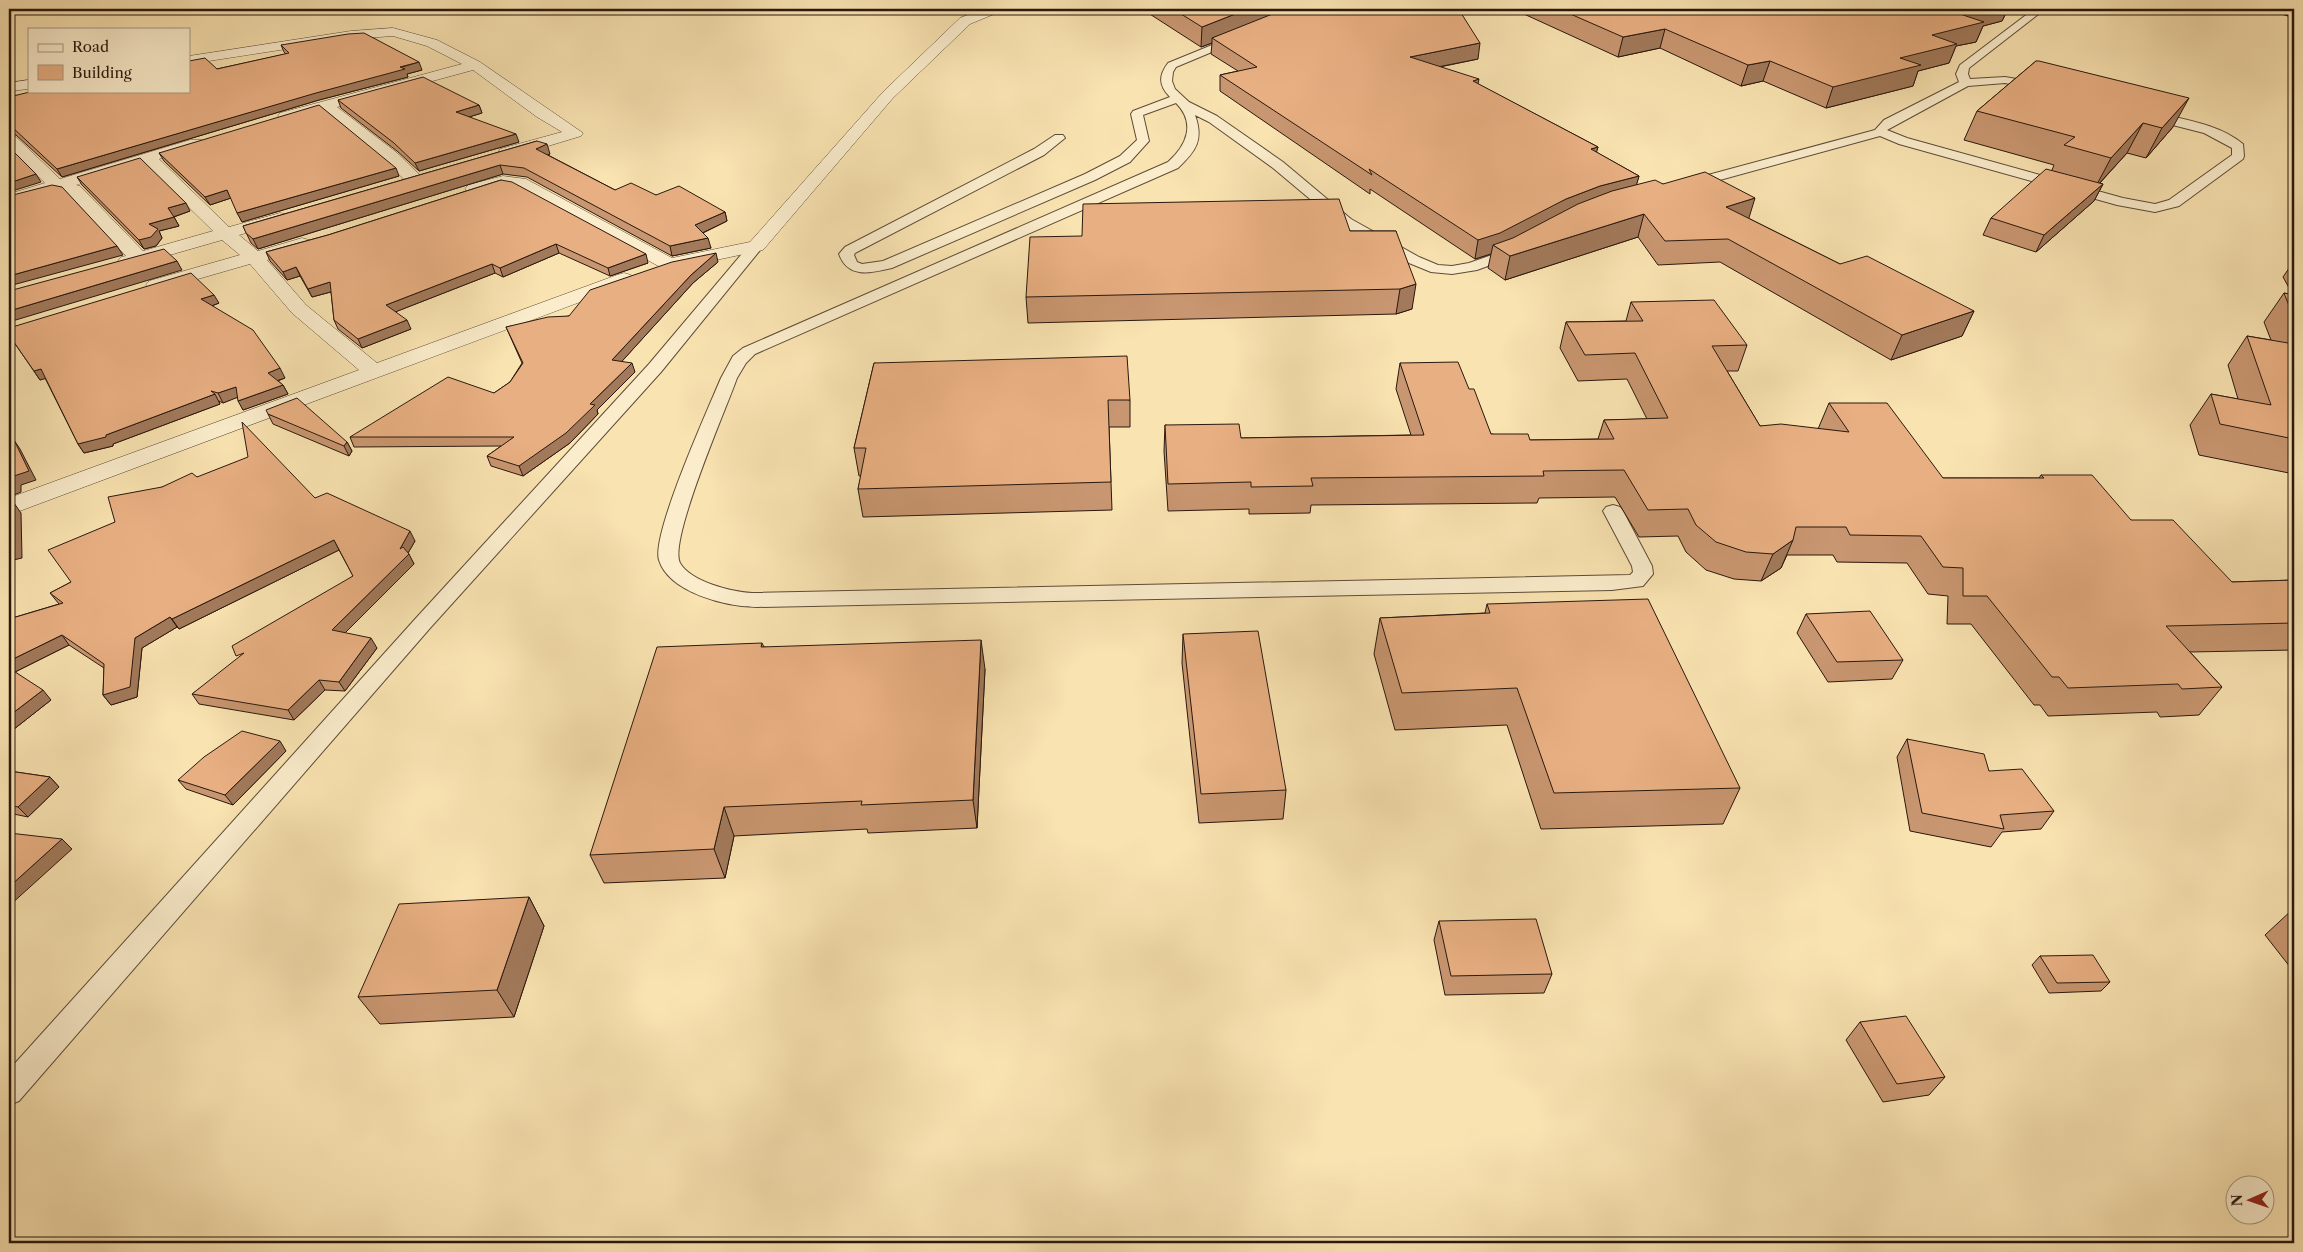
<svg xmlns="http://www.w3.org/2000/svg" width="2303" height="1252" font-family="'Libre Caslon Text',serif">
<rect width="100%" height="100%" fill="#f9e3b1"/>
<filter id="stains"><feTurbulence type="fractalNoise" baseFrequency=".004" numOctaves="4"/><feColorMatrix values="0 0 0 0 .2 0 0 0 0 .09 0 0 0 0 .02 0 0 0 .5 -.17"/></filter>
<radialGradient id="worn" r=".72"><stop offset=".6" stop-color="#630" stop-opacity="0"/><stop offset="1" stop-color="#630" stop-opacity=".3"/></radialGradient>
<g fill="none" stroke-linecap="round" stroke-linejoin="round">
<!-- lane casing -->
<g stroke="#5d4b37" stroke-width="2">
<path id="lane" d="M2034,9H2045L1969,68L1968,74L1970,79L2005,77L2039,83L2043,85L2045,87L2043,89L2039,91L2005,83L1968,86L1887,130L1907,138L2123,198L2155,204L2169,200L2232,155V148L2204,133L2145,118L2143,115L2145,112L2149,111C2180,119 2218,123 2243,144L2244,156L2243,159L2179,206L2155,212L2117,205L1899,144L1880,136L1687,189L1680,185L1682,182L1875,130L1884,120L1959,82L1956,74L1960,65Z
M1239,34L1244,37L1243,39L1176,67L1173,72L1172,81L1175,89L1189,102L1217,116L1283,162L1351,219L1419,257L1438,265L1452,266L1469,263L1515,247L1520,248L1522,251L1520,254L1477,270L1452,274L1431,272L1409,263L1341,225L1273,168L1209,122L1195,115C1204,140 1196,151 1178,168L755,354L746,363L737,378C727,407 668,541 680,563C691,582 732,592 752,593L1630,575L1633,572L1632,566L1603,511L1606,507L1613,505L1620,507L1623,511L1652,566L1653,574L1643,586L1612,590L757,607C728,607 669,593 659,560C651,535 708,409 721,378L733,356L743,348L1168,162C1187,145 1196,123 1176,103L1143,115L1149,141L1130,162L1095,180L892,268C871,273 848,279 839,254L845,247L1034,149L1055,135H1063L1065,138L1044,155L855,253L854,255L857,262L862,264L883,261L1085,174L1120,156L1137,140L1131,114L1133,111L1170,97C1158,85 1159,75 1168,63Z
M756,242L763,246L761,249L661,372L431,627L19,1101L9,1105V1070L417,617L649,364L751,243Z"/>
</g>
<!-- street casing -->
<g stroke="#5d4b37" stroke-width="1">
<path id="street" d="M983,9H1001L999,12L970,24L893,98L763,250L669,270L662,268L516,188L503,186L474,194L468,193L465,189L468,185L503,176L526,179L672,258L750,242L883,92L960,18Z
M393,28L437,40L480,62L583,133L581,136L512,157H500L498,153L500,149L562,132L537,117L473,70L337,107L396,152L420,175L423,179L420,183H408L384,160L323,111L286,121L280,119L278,116L280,113L462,64L427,46L393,36L351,39L189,64V56L351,31Z
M29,80V89L9,91V83Z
M9,134L15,136L60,179L190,140H202L204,143L202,146L159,159L229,227L280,213L286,214L289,218L286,222L239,235L258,251L302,238L309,240L311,244L309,248L267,260L306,305L377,363L617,275L624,273L631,275L634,279L631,283L9,515V498L359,370L292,313L250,264L156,291L149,289L146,285L149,281L240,255L222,240L128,267L121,265L118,261L121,257L126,256L68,194L57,191L9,205V194L45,183L9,148ZM145,164L213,231L143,251L80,186L76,185Z"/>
</g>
<!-- lane -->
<use href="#lane" fill="#fbedcc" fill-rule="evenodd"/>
<!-- street -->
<use href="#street" fill="#fbedcc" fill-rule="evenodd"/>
<!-- rail -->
<path stroke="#29180e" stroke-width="2" stroke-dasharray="5 5" stroke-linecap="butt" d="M2264,9L2294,17"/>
</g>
<!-- wall -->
<path fill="#c89670" stroke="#29180e" d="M1142,9H1443L1478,59L1440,67L1478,84L1598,147L1596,152L1639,176L1636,185L1663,184L1748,218L1840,264L1974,311L1962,336L1891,360L1720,262L1658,265L1638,237L1505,280L1488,268L1491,254L1475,259L1370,189V194L1220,91V75L1238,71L1211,54L1212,43L1201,47Z
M1513,9H2008L2002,21L1983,26L1976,42L1956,46L1949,63L1918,71L1913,86L1826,108L1763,81L1741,86L1660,48L1618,57Z
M281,45L422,70L407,74L408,77L319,100L62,177L16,135L9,133V97L217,69L286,54L284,52Z
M2036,61L2173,127L2146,158L2127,153L2100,183L2103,184L2094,201L2036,252L1983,235L1991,218L2052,170L2054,165L1964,140L1977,111Z
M338,100L479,105L482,113L469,117L519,142L419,171L397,151L341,108Z
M537,141L550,154L548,155L615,190L656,195L725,212L727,221L703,233L711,248L672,256L527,177L503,174L258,249L251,243L243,226Z
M159,153L399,176L242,222L231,198L210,205L164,161Z
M77,177L190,211L174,217L179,226L159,231L162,238L156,246L144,249L82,185Z
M501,180L648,263L610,276L559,253L503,277L495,273L395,312L411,329L362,348L338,329L334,320L331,292L312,297L300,276L287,280L270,261L266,252L328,235Z
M1350,231H1396L1412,309L1396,314L1028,323L1026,297Z
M2294,261V474L2199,455L2190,425L2211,394L2238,399L2228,365L2247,336L2271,340L2264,322L2284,293L2293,295L2283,277Z
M718,262L693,283L622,361L635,372L597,410L598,414L570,443L523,476L491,466L487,456L501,446L354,447L350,437L494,393L510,382L522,363L506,327L569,316Z
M1631,302L1747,345L1738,371H1727L1760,426L1818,429L1829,403L1943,478H2039L2041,475L2131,520L2232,582L2294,580V650L2190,652L2222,687L2199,715L2160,717L2157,712L2048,716L2040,705H2034L1971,624H1947L1948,596L1928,594L1907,563L1837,562L1833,555H1787L1781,568L1761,581L1734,579L1706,570L1686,552L1678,536L1639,537L1615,497L1539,498L1537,503L1311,505L1310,513L1249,514V509L1168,511L1164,451L1165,425L1241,438L1411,435L1396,389L1400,363L1469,389L1491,434L1530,440L1598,439L1604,420L1647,419L1627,379L1578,381L1560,348L1566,322L1626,321Z
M219,303L212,306L285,378L278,381L283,385L288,394L243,410L237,397L223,403L219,401L220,404L113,444V446L84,453L78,444L45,378L40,380L9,335Z
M874,363L1130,400V427H1109L1112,510L863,517L858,489L861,476H859L854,448Z
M268,414L347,442L352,451L349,456L273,424Z
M197,477L315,498L415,541L408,553L414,564L345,633L377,648L345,691L325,690L294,720L199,704L192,694L353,576L339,550L179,629L177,627L142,648L137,697L111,705L103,695L104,668L69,645L15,672L51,700L9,733V619L59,604L50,593L71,582L115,522L162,487Z
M1487,604L1740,788L1723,824L1541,829L1507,725L1395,730L1374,654L1380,618L1485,613Z
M1806,614L1903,660L1892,679L1828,682L1797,633Z
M1183,634L1286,790L1283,819L1199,823L1182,663Z
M762,643L764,647L985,669L977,828L868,833L867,829L734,836L725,878L604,883L590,855Z
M1907,739L1989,771L2054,811L2041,829L2002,832L1991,847L1910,831L1897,757Z
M286,751L233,805L186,789L178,780Z
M9,771L50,777L59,787L28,817L9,813Z
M529,897L544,926L514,1017L380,1024L358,997Z
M2293,909H2294V972L2265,935Z
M1439,921L1552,974L1544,993L1445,995L1434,940Z
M2040,956L2110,982L2101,991L2049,993L2032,965Z
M1860,1022L1945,1077L1929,1095L1883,1102L1846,1040Z"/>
<!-- shaded-wall -->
<path fill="#a27a5b" stroke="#29180e" d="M1248,9H1297L1212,38V43L1201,47L1202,27Z
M1983,9H2008L2002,21L1983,26L1976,42L1956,46L1949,63L1918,71L1913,86L1826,108L1833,87L1900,58L1960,14Z
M1665,29L1660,48L1618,57L1623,37Z
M1480,43L1478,59L1407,73L1410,57Z
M1770,61L1763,81L1741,86L1748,65Z
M419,62L422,70L407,74L408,77L319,100L62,177L57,169Z
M1479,79L1476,95L1473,81Z
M2189,98L2173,127L2146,158L2162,128Z
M479,105L482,113L459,120L456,112Z
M2143,123L2127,153L2095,188L2111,158Z
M516,134L519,142L419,171L415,163Z
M547,144L550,154L539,158L536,149Z
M1598,147L1593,165L1591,149Z
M500,165L503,174L258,249L253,239Z
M396,168L399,176L242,222L237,213Z
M36,174L41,182L9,192V183Z
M1639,176L1634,194L1501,250L1493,245L1491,254L1475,259L1478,240L1566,199L1600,186Z
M2103,184L2094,201L2036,252L2044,235Z
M227,190L231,198L210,205L205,197Z
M1755,198L1748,221L1726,207Z
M186,203L190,211L173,217L168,208Z
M725,212L727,221L698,235L695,225Z
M1644,214L1638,237L1505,280L1510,256Z
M174,217L179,226L159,231L162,238L156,246L144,249L139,240L149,224Z
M708,238L711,248L672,256L670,246Z
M556,244L559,253L503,277L500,268Z
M117,246L123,255L9,286V276Z
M716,253L718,262L693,283L615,369L612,360L691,275Z
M646,254L648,263L610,276L608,268Z
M177,261L182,270L9,322V311Z
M492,264L495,273L390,314L386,305Z
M296,267L300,276L287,280L283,272Z
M330,282L334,291L312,297L308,289Z
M1416,284L1412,309L1396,314L1400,289Z
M214,295L219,303L206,308L201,299Z
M1974,311L1962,336L1891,360L1902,335Z
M407,320L411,329L362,348L358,339Z
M632,363L635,372L597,410L598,414L570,443L523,476L519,466L590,404Z
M280,368L285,378L273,382L268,373Z
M41,369L47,378L40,380L34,371Z
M283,385L288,394L243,410L238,401Z
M236,387L241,396L223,403L218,393Z
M215,394L220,404L113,444V446L84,453L78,444L106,435Z
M14,440L20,449L36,480L21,485V492L9,497V484Z
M347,442L352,451L349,456L344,446Z
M14,503L21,513L22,558L9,561V549Z
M410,531L415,541L405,558L400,549Z
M334,540L339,550L179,629L172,619Z
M1793,540L1781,568L1761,581L1773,554Z
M409,554L414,564L338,640L332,630Z
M170,617L177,627L142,648L137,697L111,705L103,695L135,638Z
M62,635L69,645L11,674L9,671V661Z
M371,638L377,648L345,691L339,682Z
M981,640L985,669L977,828L973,800Z
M319,680L325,690L294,720L288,710Z
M43,690L51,700L9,733V716Z
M280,741L286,751L233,805L225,795Z
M50,777L59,787L28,817L18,807Z
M724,807L734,836L725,878L714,849Z
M62,839L72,849L9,906V887Z
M529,897L544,926L514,1017L497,990Z"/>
<!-- building -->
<path fill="#e8af82" stroke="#29180e" d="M1173,9H1248L1202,27Z
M1285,9H1443L1461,13L1480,43L1410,57L1479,79L1473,81L1598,147L1591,149L1639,176L1600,186L1566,199L1500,233L1478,240L1369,169L1372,175L1220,75L1257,67L1212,38Z
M1559,9H1983L1960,14L1984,22L1932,35L1957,44L1900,58L1921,65L1833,87L1770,61L1748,65L1665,29L1623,37Z
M364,33L419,62L400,67L405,69L316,93L57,169L12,127L9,126V97L34,91H189V61L205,58L217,69L289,53L281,45L348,34Z
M2036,61H2039L2189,98L2162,128L2143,123L2111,158L2064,145L2075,137L1977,111Z
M423,77L479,105L456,112L516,134L415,163L394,143L338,100Z
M319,105L396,168L237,213L227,190L205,197L159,153Z
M537,141L547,144L536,149L615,190L631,183L656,195L679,186L725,212L695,225L708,238L670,246L524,168L500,165L253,239L246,233L243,226Z
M9,147L36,174L9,183Z
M140,158L186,203L168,208L174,217L149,224L158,229L151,237L139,240L77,177Z
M2046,169L2103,184L2044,235L1991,218Z
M1705,172L1755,198L1726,207L1840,264L1867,256L1974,311L1902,335L1728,239L1665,241L1644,214L1510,256L1493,245L1513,238L1578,204L1612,191L1655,180L1663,184Z
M501,180L512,182L646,254L608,268L556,244L500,268L492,264L386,305L407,320L358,339L334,320L330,282L308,289L296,267L283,272L266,252L328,235Z
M52,185L62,187L117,246L9,276V196Z
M1339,199L1350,231H1396L1416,284L1400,289L1026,297L1030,237L1082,236L1083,204Z
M164,249L177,261L9,311V291Z
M716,253L691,275L612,360L632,363L590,404L595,405L566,433L519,466L487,456L514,437H350L448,377L494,393L510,382L523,363L506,327L548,317L569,316L590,290L672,262Z
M191,273L214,295L201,299L253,330L280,368L268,373L283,385L238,401L236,387L218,393L211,391L215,394L106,435V437L78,444L41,369L34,371L9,335V328Z
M2284,293L2294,295V318Z
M1714,300L1747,345L1712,346L1760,426L1781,424L1849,432L1829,403H1887L1943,478H2044L2041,475H2092L2131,520H2173L2232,582L2294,580V623L2166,626L2222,687L2182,689L2178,684L2068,688L2059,677H2052L1987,596H1963V568L1943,567L1921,536L1850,535L1846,527H1796L1793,540L1773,554L1746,552L1716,542L1696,525L1688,509L1648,510L1624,470L1543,471L1544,476L1311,478L1313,486L1251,487V482L1168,484L1165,425L1239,424L1241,438L1424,435L1400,363L1458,362L1469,389H1474L1491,434H1528L1530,440L1614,439L1604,420L1668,418L1635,353L1585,355L1566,322L1643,321L1631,302Z
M2247,336L2294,344V439L2220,424L2211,394L2271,405Z
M1127,356L1130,400H1108L1111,482L858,489L866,448H854L874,363Z
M297,398L347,442L344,446L268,414L266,410Z
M242,422L315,498L327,493L410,531L400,549L403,547L409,554L332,630L371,638L339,682L319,680L288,710L192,694L244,653L236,656L232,646L353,576L334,540L172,619L170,617L135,638L130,687L103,695L104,664L62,635L9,661V619L63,603L50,593L71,582L48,550L115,522L108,497L162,487L192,473L197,477L248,457Z
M14,440L29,471L14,476V482L9,484V442Z
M14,503V548L9,549V504Z
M1648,599L1740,788L1554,793L1517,688L1402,693L1380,618L1490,613L1487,604Z
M1870,611L1903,660L1837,662L1806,614Z
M1258,631L1286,790L1201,794L1183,634Z
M981,640L973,800L861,805L862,801L724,807L714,849L590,855L657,647L762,643L761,647Z
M9,668L43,690L9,716Z
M242,731L280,741L225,795L178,780L204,757Z
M1907,739L1984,754L1989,771L2022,769L2054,811L2000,815L2004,829L1922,813Z
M9,771L50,777L18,807L9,805Z
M9,833L62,839L9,887Z
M529,897L497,990L358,997L399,904Z
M1536,919L1552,974L1451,976L1439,921Z
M2093,955L2110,982L2057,983L2040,956Z
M1906,1016L1945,1077L1897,1084L1860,1022Z"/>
<!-- margin -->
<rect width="2303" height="1252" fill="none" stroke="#f9e3b1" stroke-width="30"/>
<rect x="10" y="10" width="2283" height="1232" fill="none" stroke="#29180e" stroke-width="2.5"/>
<rect x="15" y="15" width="2273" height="1222" fill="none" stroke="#29180e"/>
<!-- legend -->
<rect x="28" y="28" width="162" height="65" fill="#fbedcc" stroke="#a79880"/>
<rect x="38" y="44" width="25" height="8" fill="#fbedcc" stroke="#a79880"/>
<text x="72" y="52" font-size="15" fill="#29180e">Road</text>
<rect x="38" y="65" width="25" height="15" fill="#e8af82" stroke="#a79880"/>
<text x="72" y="78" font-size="15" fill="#29180e">Building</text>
<!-- north arrow -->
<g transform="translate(2250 1200) rotate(268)"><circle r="24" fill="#fbedcc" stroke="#a79880"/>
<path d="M0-4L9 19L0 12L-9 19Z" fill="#8f2418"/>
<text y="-8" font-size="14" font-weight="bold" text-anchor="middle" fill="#29180e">N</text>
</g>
<rect width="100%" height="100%" filter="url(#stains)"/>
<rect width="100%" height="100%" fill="url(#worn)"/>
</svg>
